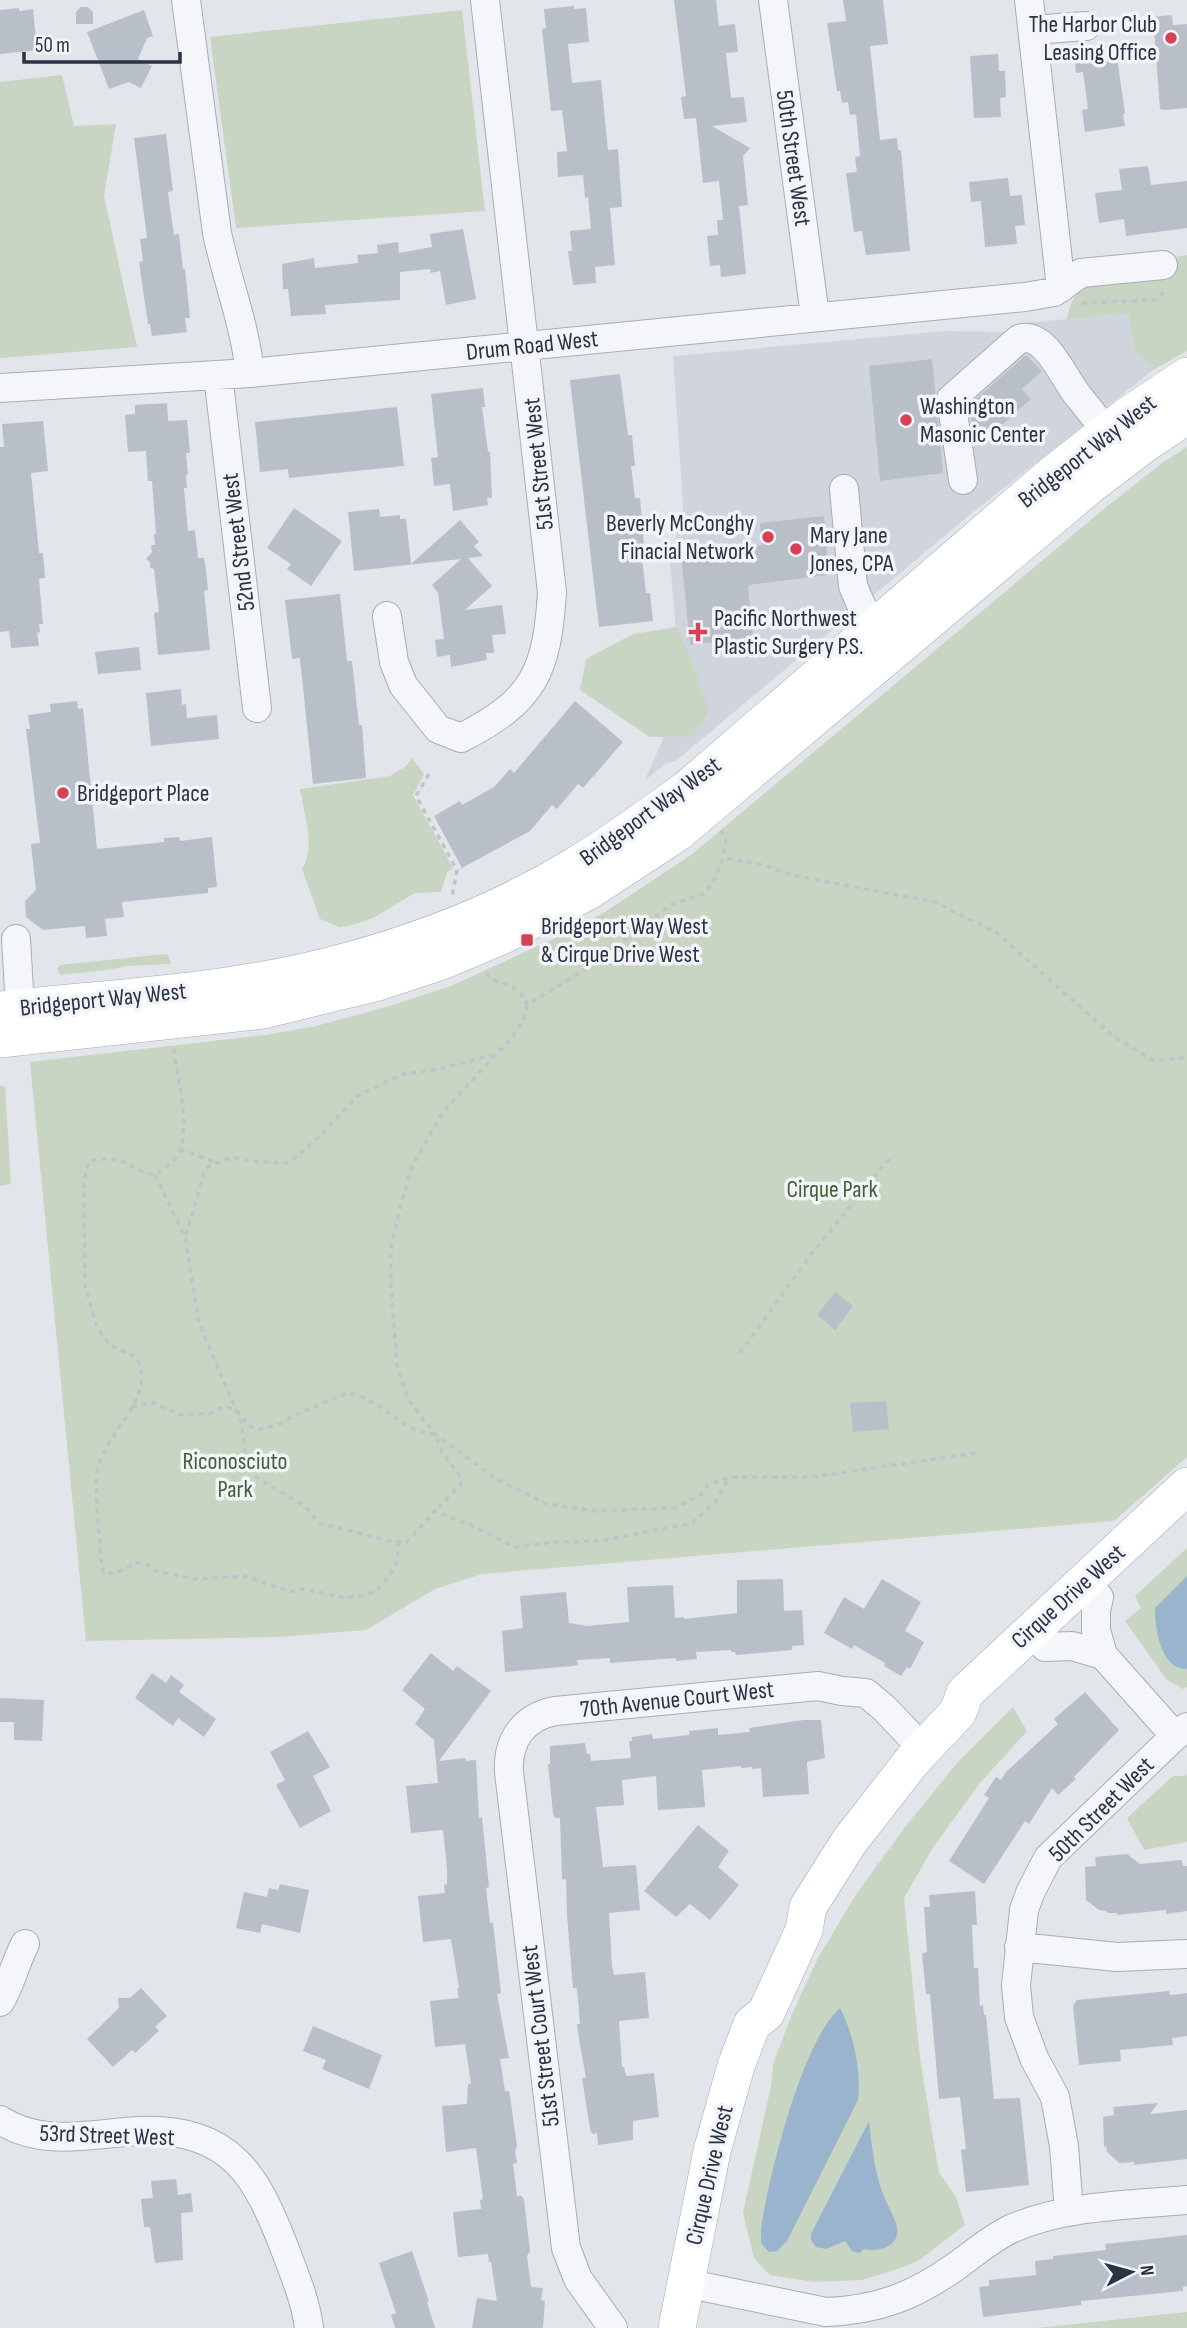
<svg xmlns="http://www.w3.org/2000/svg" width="1187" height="2328" font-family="'Sofia Sans Condensed',sans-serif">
<rect width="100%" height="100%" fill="#e2e6eb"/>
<!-- built -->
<path fill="#d0d5dd" d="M1128,314L1135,350L1153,370L967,517L677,760L666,764L645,780L665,734L679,663L670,564L683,507L673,356L946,331L1009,332L1021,323Z"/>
<!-- green -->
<path fill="#c7d5c2" d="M462,10L485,211L236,228L210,37Z
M62,75L74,126L116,124L104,196L137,347L0,358V82Z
M1187,255V351L1153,370L1135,350L1128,314L1067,319C1069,308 1073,296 1081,289C1091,279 1170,257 1187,255Z
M1187,447V1457L1114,1521L482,1574L435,1589L366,1630L278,1637L86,1641L30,1062L265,1035L316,1026L386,1007L451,986L562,935L605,912L691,855L1105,508L1162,463Z
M676,627L692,661L709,711L694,736L650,737L580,690L586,659L633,634Z
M412,758L424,774L413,795L453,868L447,872L441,892L415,893L373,918L349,926L339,927L320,919L302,869C316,847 304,814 300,789L390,776L406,766Z
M164,954L168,955L171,964L124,966L114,969L60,975L57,968L61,965Z
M0,1086H5L11,1184L0,1186Z
M1187,1548V1687L1183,1689L1167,1680L1125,1621L1141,1608L1135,1596Z
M1013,1707L1027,1731L979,1784L932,1849L904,1898L920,2058L935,2150L939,2172L956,2197L965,2225L918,2261L898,2269L862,2280L813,2282L770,2275L754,2258L743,2213L771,2086L773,2064L792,2014L818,1958L855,1896L905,1827L958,1762Z
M1187,1774V1842L1144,1850L1127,1818L1173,1776H1184Z
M1187,2312V2328H1037Z"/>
<!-- water -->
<path fill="#9bb4cd" d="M1187,1576V1669C1161,1670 1155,1629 1155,1608Z
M840,2008C854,2036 861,2068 858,2100L787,2241L777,2251L769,2252L761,2243V2229C768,2179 802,2041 840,2008Z
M869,2121C872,2148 875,2179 887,2203C891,2213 899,2224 897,2235C894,2248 876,2252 864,2249L859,2253L852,2251L845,2241L826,2249L816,2247L811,2240V2234Z"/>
<!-- building -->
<path fill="#b9bfc9" d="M674,0H716L719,26L735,24L738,52L726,53L731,98L744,97L747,122L712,126L750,148L743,156L748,205L739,206L746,274L721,277L720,265L710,266L707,236L718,235L717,220H723L719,181L703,183L696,118L684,119L681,97L686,96Z
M843,0H883L888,44L870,46L880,140L897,138L898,150H901L910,251L866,255L862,231L854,232L846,173L857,172L855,157L860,156L856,114L850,115L848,102L842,103L840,91H837L827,23L846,21Z
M574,6V9L586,8L589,42L568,44L572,83L601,80L608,150L618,149L622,207L610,208L615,265L595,267L596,283L573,285L568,251H572L570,231L591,229L588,197L585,198L583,175L558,177L557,152L567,151L562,110L551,111L542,29L546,28L544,9Z
M81,7H88L93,12V24H76V12Z
M19,8V11L33,9L37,50L0,54V10Z
M144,10L153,36L147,38L138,59L152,66L141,88L129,82L109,89L87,32Z
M1172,15L1173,25L1187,24V108L1164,110L1160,109L1153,17Z
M1115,44L1125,113L1123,114L1125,126L1085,132L1082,110L1088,109L1083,72L1076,73L1074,49Z
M998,54L999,71H1005L1006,97L1000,98L1001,117L974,118L970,56Z
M166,134L173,191L168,192L174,235L179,234L183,269H185L190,318H185L187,332L152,336L150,324H148L139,262L143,261L140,239L147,238L134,138Z
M1148,166L1151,185L1187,181V228L1126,236L1124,219L1099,223L1095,193L1122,190L1119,169Z
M1008,178L1010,196L1022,195L1025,225L1015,226L1017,244L985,247L981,201L971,202L969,182Z
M463,229L476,299L446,305L440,271L431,273L430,269L400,272V300L325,305L326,314L291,316L288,289H283L282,264L314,258L315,268L358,263L357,255L378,253L377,245L398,242L399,253L432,247L430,234Z
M1026,355L1042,371L1022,389L1031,399L987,438L971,420L969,405Z
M932,359L943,473L880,481L869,366Z
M620,374L628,435H632L635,466H631L635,498H640L645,558H642L646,593H650L653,621L599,627L570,380Z
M483,388L485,407H482L488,452L490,451L492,498H487L488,505L453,511L450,484L434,486L431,458L438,457L431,394Z
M167,403L168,421L187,420L190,453H186L188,475H186L187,488H184L188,531L195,530L198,558H204L206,570L208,590L204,591L210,650L158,655L154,613L159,612L154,569L150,568V562L146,559L152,552L151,545H155L154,534H156L152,481H148L146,451L128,452L125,415L135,414V405Z
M397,407L404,466L289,478L288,469L260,472L255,422Z
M43,421L48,471L31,473L39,553H43L45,578L39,579L43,624H39L40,632L37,633L39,646L11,648L9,631L0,632V447H4L2,424Z
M294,508L342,541L311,586L287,569L291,564L267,548Z
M379,509L380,517L400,515V519H406L411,564L460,520L479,542L474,546L483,556L468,558L492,586L465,610L502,605L506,634L492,635L494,653H486L487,660L451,667L450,655L437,657L435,640L444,639L438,593L432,585L461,559L354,571L348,512Z
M824,516L829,575L748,585L753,637L690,645L681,555L762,545L760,523Z
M340,594L347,661H352L359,725H362L366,778L313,784L300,658L292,659L285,600Z
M139,647L141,670L98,674L95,652Z
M181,689L182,705L186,704L187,718L217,715L219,739L151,746L146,693Z
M77,701L78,709L83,708L97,849L164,842V838L179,837L180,841L212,837L217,887L208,888V893L122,902L124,917L105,919L107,936L86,938L85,926L43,930L26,917L25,901L36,890L31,844L40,843L26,729H30L28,715L51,712L50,704Z
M575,701L623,742L583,788L578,784L557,809L552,805L530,831L462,868L434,816L460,801L462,805L494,787L510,769L514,773Z
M835,1292L853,1306L835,1330L817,1315Z
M886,1401L889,1429L853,1432L850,1403Z
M783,1579L784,1611L802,1610L804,1645L792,1646V1650L736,1655L735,1652H731V1650L696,1652L697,1659L676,1661V1658L610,1663V1658L577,1660L578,1665L572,1666L505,1672L502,1631L523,1628L520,1596L566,1592L569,1623L587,1626L629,1622L627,1587L673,1585L675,1618L684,1617V1619L737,1613V1580Z
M882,1579L921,1602L905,1631L924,1642L910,1669L907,1667L901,1676L884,1666L885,1663L854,1645L852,1649L824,1633L844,1597L864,1609Z
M431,1653L453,1671L457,1666L491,1691L439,1761L465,1758L466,1761L476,1760L479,1818L482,1817L489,1887L486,1888L490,1923H493L501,1993L497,1994L509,2058L500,2059L505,2091H509L510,2096L517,2146L515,2151L517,2163L513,2164L517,2196H522L524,2200L530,2251L527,2256L531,2287L543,2288L541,2300L545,2301L543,2328H472L477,2298L497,2301L491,2262H489L488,2254L458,2257L453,2212L481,2209L480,2200L483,2199L476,2148L446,2152L442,2106L467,2104L468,2084H471L465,2044L435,2047L430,2001L459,1998L457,1989L459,1988L451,1939L423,1942L418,1896L445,1893L444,1885L447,1884V1869L443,1830L411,1833L406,1786L438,1783L434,1740L415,1724L425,1709L402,1690Z
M152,1673L166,1683L171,1675L184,1685L179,1692L216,1719L204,1737L178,1718L173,1726L135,1698Z
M1085,1692L1119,1730L1074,1777L1076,1779L1058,1795L1052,1788L1029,1824L1025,1821L984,1884L949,1861L989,1798L984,1795L996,1777L1001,1780L1006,1772L1058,1724L1054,1719Z
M0,1698L44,1700L42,1741L14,1740V1722H0Z
M804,1720H821L825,1758L807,1762L809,1794L763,1797L761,1768L752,1769V1767L741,1768V1766L702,1770L705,1807L658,1810L656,1776L622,1780L624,1805L596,1807L603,1867L636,1865L640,1910L609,1913L612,1966L614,1975L645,1972L649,2018L619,2021L622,2067H624L626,2076L654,2073L659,2117L633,2121V2140L598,2145L597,2133L592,2134L590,2129L582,2078H586L579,2039L577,2024H580L577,1988H573L567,1916L566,1879L562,1880L560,1818H555L553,1813L548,1764H550V1746L585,1743L587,1754H590L591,1761L631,1758L629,1741H632V1737L652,1734L653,1739L689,1735V1731L718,1728V1735L750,1732L749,1728Z
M308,1731L330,1767L313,1776L331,1811L300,1828L276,1785L285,1780L270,1752Z
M698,1825L729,1851L718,1867L739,1885L710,1920L690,1904L676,1917L644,1891Z
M1127,1854L1140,1864L1182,1860L1183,1866H1187V1911L1166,1914V1910L1117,1915V1913H1108L1106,1911L1099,1910L1086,1900L1085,1867L1096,1866L1095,1857Z
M280,1884L309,1890L300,1933L262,1924L260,1933L236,1928L244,1892L267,1897L269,1888L278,1890Z
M975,1891L977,1925H972L974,1968H978L980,2006L983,2005L984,2015H986L994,2099L1020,2098L1029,2185L966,2192L961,2150L966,2149L960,2097L939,2099L930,1994H926L922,1953L927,1952L924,1907H930L929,1895Z
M141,1988L167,2016L155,2027L159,2031L135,2053L132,2050L113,2067L87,2039L119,2008L118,1998H130Z
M1169,1991L1170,1995L1187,1993V2036L1172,2038L1173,2045L1120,2050L1121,2061L1079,2065L1073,2006L1077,2000Z
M313,2026L382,2055L369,2089L322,2069L326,2060L303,2051Z
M1158,2103L1150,2114L1187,2110V2159L1134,2165V2162L1119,2163L1107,2152L1106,2146L1104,2147L1103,2117L1114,2115L1113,2107Z
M176,2179L178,2195L191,2193L193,2212L181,2213L183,2260L155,2263L150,2227H144L141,2199L153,2198L151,2181Z
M1187,2235V2286L1183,2287V2291L1081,2301V2305L983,2317L979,2287L989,2286V2280L1036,2275L1035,2261L1053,2259V2256L1106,2250L1105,2244Z
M412,2251L429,2302H427L435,2328H395L391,2315L396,2313L379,2263Z"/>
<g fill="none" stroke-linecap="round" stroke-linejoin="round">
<!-- minor casing -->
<g stroke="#a7adb6" stroke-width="30">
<path id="minor" d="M186,0L217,233C227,280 245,325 250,373
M773,0L815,316
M1029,0L1061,288
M1033,30L1086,26
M218,375L257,708
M0,388L250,373L1025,297L1054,292L1081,273L1163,265
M963,480L951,399L1019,339C1046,330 1064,380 1079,397C1088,408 1097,420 1107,431
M844,489L853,586L862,607L877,626
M387,616L394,662L403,685L438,729L461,738C534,701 547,672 552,592L485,0
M16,939L20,1008
M1099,1597L1096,1611V1630L1103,1655L1175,1736L1187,1727
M1045,1647L1072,1646L1103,1655
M1019,1947L1117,1957L1187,1954
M0,2002C11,1984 15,1963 25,1944
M0,2120C44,2148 92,2133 140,2131C232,2128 257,2176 286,2252C295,2276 306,2302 309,2328
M1069,2212L1064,2146L1055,2097L1034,2058L1019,2017L1016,1985L1024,1910L1030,1893L1048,1858L1175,1736
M685,2283L826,2312C878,2310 914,2296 955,2267C975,2253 991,2238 1013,2228C1067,2205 1130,2205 1187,2200
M613,2328L578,2279L566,2248L509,1772C507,1740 524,1717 555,1711L818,1686L842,1691L866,1693L884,1708L923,1749"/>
</g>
<!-- major casing -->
<g stroke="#a0aab8" stroke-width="38">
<path id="major" d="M0,1010C116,997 235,993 348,961C425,940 504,909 573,867C613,843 650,816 687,789L1054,473L1127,416L1187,376
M0,1039L263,1010L378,982L442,961L503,935L590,890L677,833L1089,486L1143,445L1187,415
M677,2328L712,2151L736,2066L752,2024L766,2013L804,1930L808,1907L849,1842L912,1761L958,1712L965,1693L1187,1486"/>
</g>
<!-- path -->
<path stroke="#c0c3ca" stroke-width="3.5" stroke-dasharray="5 5" stroke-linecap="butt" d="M1082,303L1156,300L1167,289
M429,774L416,796L457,870L452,897
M721,830L726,839L723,858
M487,973L490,979C506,984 522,988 527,1005L581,972L672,904L704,894L716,877L723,858L763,865L796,876L935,902L997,933L1113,1036L1154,1061L1187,1057
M527,1005L523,1021L513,1036L442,1113L411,1169L397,1220L391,1247V1286L397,1365L409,1401L435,1434L496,1479L547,1504L596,1511L674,1508L701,1495L708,1485L729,1477H811L977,1453
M174,1049C177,1077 191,1128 179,1153C174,1162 163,1169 155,1175C142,1173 135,1167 124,1162C114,1157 100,1159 89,1161L84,1180L85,1286L97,1327L110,1345L136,1357C158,1396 107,1431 98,1468C93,1489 100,1536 101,1559L104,1574L118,1572L137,1563L148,1565L156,1571L194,1579L245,1576L291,1592L301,1589L343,1597L365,1596L378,1589L391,1574L397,1560L399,1542
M180,1149L214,1162
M155,1175L185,1237L199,1323L241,1422L247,1462L256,1477L306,1507L319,1523L390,1541L406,1543L435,1511L473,1526L514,1547L556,1542L600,1541L692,1523L716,1501L728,1479
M186,1235L204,1173L209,1166L232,1157L249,1161L289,1163L321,1135L357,1096L403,1074L439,1069L492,1055
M740,1353L812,1253L890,1158
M132,1407L151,1402L181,1415L212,1413C228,1400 241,1411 248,1426L260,1429L280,1424L293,1416L349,1392C356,1395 364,1397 370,1401C391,1412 410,1434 435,1434L442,1452L459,1475L461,1484L435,1511"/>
<!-- minor -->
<use href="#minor" stroke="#f5f6f9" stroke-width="28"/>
<!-- major -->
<use href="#major" stroke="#fff" stroke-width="37"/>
</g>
<!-- markers -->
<g fill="#d64158" stroke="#f2f4f8" stroke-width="2.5">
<circle cx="1171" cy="38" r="7"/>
<circle cx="906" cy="420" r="7"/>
<circle cx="768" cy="537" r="7"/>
<circle cx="796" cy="549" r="7"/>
<path d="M694.5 621.5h7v7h7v7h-7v7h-7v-7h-7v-7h7z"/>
<circle cx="63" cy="793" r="7"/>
<rect x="520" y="933" width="14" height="14" rx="3.5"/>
</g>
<g text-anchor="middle" stroke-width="7" stroke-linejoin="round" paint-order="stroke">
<!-- poi labels -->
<g font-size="24" fill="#293344" stroke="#f2f4f8" text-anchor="start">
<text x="1157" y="32" text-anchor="end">The Harbor Club<tspan x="1157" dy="28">Leasing Office</tspan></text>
<text x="920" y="414">Washington<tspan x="920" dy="28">Masonic Center</tspan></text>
<text x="754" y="531" text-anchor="end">Beverly McConghy<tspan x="754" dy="28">Finacial Network</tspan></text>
<text x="810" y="543">Mary Jane<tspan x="810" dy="28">Jones, CPA</tspan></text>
<text x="714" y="626">Pacific Northwest<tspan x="714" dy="28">Plastic Surgery P.S.</tspan></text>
<text x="77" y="801">Bridgeport Place</text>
<text x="541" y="934">Bridgeport Way West<tspan x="541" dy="28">&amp; Cirque Drive West</tspan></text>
</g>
<!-- street labels -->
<g font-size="24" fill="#293344" stroke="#f2f4f8">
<text transform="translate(794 158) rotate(82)" y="8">50th Street West</text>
<text transform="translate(532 345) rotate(-6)" y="8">Drum Road West</text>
<text transform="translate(1087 451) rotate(-38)" y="8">Bridgeport Way West</text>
<text transform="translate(538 464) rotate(-96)" y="8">51st Street West</text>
<text transform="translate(238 542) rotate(-97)" y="8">52nd Street West</text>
<text transform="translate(650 811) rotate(-36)" y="8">Bridgeport Way West</text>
<text transform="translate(103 999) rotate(-6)" y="8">Bridgeport Way West</text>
<text transform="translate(1068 1596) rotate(-42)" y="8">Cirque Drive West</text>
<text transform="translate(677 1699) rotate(-6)" y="8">70th Avenue Court West</text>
<text transform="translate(1101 1809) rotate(-45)" y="8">50th Street West</text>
<text transform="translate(540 2036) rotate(-97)" y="8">51st Street Court West</text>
<text transform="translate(107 2135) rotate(2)" y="8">53rd Street West</text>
<text transform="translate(709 2175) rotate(-77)" y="8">Cirque Drive West</text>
</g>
<!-- park labels -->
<g font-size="24" fill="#3e6135" stroke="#f2f4f8">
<text x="832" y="1197">Cirque Park</text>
<text x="235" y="1469">Riconosciuto<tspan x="235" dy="28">Park</tspan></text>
</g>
</g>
<!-- north arrow -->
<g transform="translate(1131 2272) rotate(84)" stroke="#f2f4f8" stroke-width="5" paint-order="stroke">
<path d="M0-5L12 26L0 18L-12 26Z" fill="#293344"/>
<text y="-10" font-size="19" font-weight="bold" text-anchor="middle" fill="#293344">N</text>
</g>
<!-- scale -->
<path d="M24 52v10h156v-10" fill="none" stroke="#293344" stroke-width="3.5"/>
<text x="35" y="52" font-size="21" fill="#293344" stroke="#f2f4f8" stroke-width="5" paint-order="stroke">50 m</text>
</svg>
